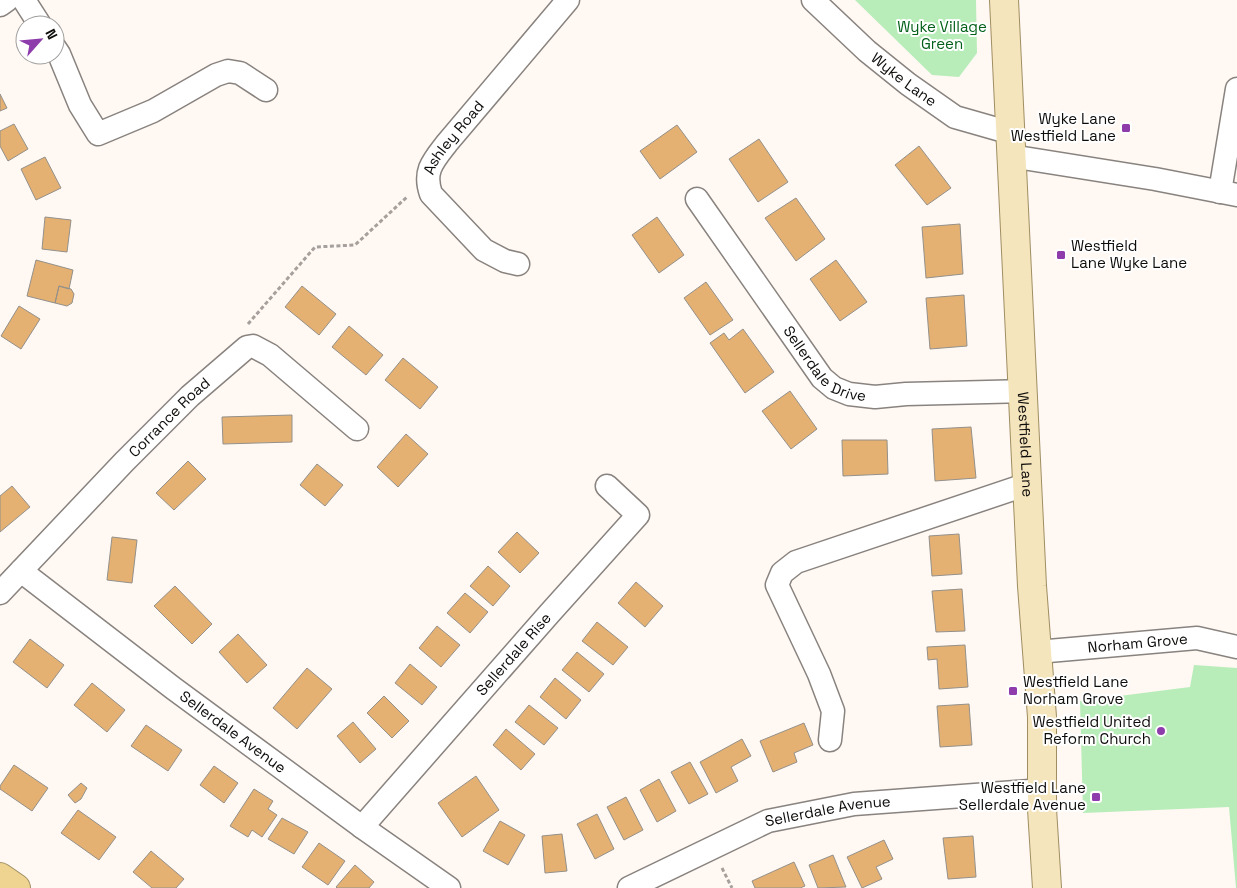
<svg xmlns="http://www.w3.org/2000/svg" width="1237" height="888" font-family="'Space Grotesk',sans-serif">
<rect width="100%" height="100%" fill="#fff8f3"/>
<!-- green -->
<path fill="#b8edba" d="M855,0H976L977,53L959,77L932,75Z
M1194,665L1237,668V888H1236L1229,807L1083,813L1080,701L1190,687Z"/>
<!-- building -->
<path fill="#e4b172" stroke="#94908a" d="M0,94L7,108L0,111Z
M14,124L28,149L8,161L0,146V131Z
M677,125L697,152L660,179L640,151Z
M759,139L788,182L758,202L729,159Z
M919,146L951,188L927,205L895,165Z
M45,157L61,188L36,200L21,169Z
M796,198L825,239L796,261L765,218Z
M45,217L71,220L67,252L42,249Z
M657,217L684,255L659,273L632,235Z
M960,224L963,274L926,278L922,227Z
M36,260L73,270L69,289L59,286L55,303L27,296Z
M836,260L867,302L840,321L810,279Z
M706,282L733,320L710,335L684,298Z
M59,286L71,289L74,294L72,303L67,306L55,303Z
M302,286L336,314L319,335L285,307Z
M964,295L967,346L930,349L926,298Z
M19,306L40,319L21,349L1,336Z
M349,326L383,355L366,375L332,347Z
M743,329L774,372L745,393L710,343L724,333L729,340Z
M403,358L438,387L420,409L385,380Z
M790,391L817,429L791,449L762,411Z
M292,415V442L223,444L222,417Z
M971,427L976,478L935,481L932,429Z
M406,434L428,454L398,487L377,467Z
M842,440H887L888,474L843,476Z
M188,461L206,479L174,510L156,493Z
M317,464L343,485L325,506L300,485Z
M12,486L30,507L0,532V496Z
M517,532L539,553L520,573L498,552Z
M959,534L962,574L932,576L929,536Z
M112,537L137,540L132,583L107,580Z
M488,566L510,586L493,606L470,586Z
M636,582L663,606L645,627L618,603Z
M175,586L212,624L192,644L154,606Z
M962,589L965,631L936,632L932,591Z
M465,593L488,612L470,633L447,613Z
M597,622L628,647L613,665L582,641Z
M437,626L460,645L441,667L419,648Z
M238,634L267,665L247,683L219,652Z
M30,639L64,665L47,688L13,662Z
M965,645L968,687L939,689L937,659L928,660L927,647Z
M577,652L604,674L589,692L562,670Z
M410,664L437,687L422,705L395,683Z
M307,668L332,689L297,729L273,708Z
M555,678L581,700L566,719L540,697Z
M92,683L125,710L107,732L74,705Z
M384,696L409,721L392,738L367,713Z
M969,704L972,745L940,747L937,706Z
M529,705L558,728L544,745L515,722Z
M353,722L376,749L360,763L337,736Z
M804,723L813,745L794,753L797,762L773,772L760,741Z
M146,725L182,750L168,771L131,746Z
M506,729L535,754L521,770L493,745Z
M742,739L751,756L731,767L738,781L716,793L700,762Z
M690,762L708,794L689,804L671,772Z
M14,765L48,788L32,811L0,789V786Z
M214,766L238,783L224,803L200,785Z
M476,776L499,810L462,837L438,803Z
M659,779L676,811L657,822L640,790Z
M81,783L87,788L81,799L75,803L68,795Z
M254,789L273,801L268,809L277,815L262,837L252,830L248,837L230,826Z
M626,797L643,830L624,840L607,807Z
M78,810L116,837L99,860L61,833Z
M597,814L614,849L595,859L577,824Z
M282,818L308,832L294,854L268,839Z
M500,821L525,835L508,865L483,851Z
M562,834L567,871L545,873L542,836Z
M973,836L976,877L948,879L943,838Z
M884,840L893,859L876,867L882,879L862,888L847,857Z
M319,843L345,861L328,885L302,867Z
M151,851L184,879L176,888H152L133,872Z
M833,855L846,887L818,888L809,865Z
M794,862L805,886L800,888H755L752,881Z
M355,865L374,882L369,888H337L336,887Z"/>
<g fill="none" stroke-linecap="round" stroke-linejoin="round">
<!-- minor casing -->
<g stroke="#89837f" stroke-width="25">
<g id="minor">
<path d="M24,0L40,25"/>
<path id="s1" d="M813,0L867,51L908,84L955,117L1011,133"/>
<path d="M0,5L7,0"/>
<path d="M55,48L59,54L80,105L98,134L153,111L216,75L228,71L240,73L266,90"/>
<path d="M1011,156L1155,179L1237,195"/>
<path d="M1220,192L1237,89"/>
<path id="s2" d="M697,199L822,378L834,388L849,394L875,397L906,394L1024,391"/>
<path id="s3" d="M518,264L505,261L484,250L431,194C423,171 433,161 447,143L568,0"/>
<path id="s4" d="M21,571L173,688L362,827L449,888"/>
<path id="s5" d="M0,593L124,462L190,396L247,347L253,346L270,355L357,429"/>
<path id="s6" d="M1037,652L1197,638L1237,647"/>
<path d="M830,740L833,711L819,674L777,585L782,573L796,562L1028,484"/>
<path id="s7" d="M362,827L549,614L638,515L607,486"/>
<path id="s8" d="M629,888L768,821L854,804L1043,790"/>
</g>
</g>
<!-- major casing -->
<g stroke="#a08e62" stroke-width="30">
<g id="major">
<path id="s9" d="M1004,0L1032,586L1042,717V809L1047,888"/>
</g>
</g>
<!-- highway casing -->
<g stroke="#a08e62" stroke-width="30">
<path id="highway" d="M0,877L16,888"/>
</g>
<!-- path -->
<path stroke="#a6a09d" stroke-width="3" stroke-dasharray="4 2.5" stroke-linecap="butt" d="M248,324L315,247L355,245L408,196
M722,868L732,888"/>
<!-- minor -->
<use href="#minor" stroke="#fff" stroke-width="22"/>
<!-- major -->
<use href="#major" stroke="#f5e5bd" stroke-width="28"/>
<!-- highway -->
<use href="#highway" stroke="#efd491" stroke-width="28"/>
</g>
<!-- markers -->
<g fill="#8e3cab" stroke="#fff" stroke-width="2">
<rect x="1121" y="123" width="10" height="10" rx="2.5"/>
<rect x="1056" y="250" width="10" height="10" rx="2.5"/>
<rect x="1008" y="686" width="10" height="10" rx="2.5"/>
<circle cx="1161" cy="731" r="5"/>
<rect x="1091" y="792" width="10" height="10" rx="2.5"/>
</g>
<g text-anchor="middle" stroke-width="4" stroke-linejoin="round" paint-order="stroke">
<!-- park labels -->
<g font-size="15" fill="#03601a" stroke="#fff">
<text x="942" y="32">Wyke Village<tspan x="942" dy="17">Green</tspan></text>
</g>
<!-- street labels -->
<g font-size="15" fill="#0e0c0a" stroke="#fff">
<text dy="5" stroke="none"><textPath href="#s1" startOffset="121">Wyke Lane</textPath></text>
<text dy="5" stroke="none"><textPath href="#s3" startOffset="179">Ashley Road</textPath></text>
<text dy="5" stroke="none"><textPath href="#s2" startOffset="212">Sellerdale Drive</textPath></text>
<text dy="5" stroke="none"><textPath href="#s5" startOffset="244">Corrance Road</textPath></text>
<text dy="5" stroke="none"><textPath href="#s9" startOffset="445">Westfield Lane</textPath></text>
<text dy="5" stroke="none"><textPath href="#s6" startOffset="101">Norham Grove</textPath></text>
<text dy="5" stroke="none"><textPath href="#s7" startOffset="230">Sellerdale Rise</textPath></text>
<text dy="5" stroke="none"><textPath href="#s4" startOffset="266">Sellerdale Avenue</textPath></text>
<text dy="5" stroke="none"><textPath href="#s8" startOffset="215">Sellerdale Avenue</textPath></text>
</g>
<!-- poi labels -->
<g font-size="15" fill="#0e0c0a" stroke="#fff" text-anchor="end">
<text x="1116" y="124">Wyke Lane<tspan x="1116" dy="17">Westfield Lane</tspan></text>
<text x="1071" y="251" text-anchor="start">Westfield<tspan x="1071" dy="17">Lane Wyke Lane</tspan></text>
<text x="1023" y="687" text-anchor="start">Westfield Lane<tspan x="1023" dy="17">Norham Grove</tspan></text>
<text x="1151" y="727">Westfield United<tspan x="1151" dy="17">Reform Church</tspan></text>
<text x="1086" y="793">Westfield Lane<tspan x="1086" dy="17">Sellerdale Avenue</tspan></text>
</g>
</g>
<!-- north arrow -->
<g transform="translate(40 40) rotate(63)"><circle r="24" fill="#ffffff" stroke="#9f9e9d"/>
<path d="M0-4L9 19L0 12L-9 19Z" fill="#8e3cab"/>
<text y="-8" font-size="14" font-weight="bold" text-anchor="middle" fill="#0e0c0a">N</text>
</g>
</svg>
